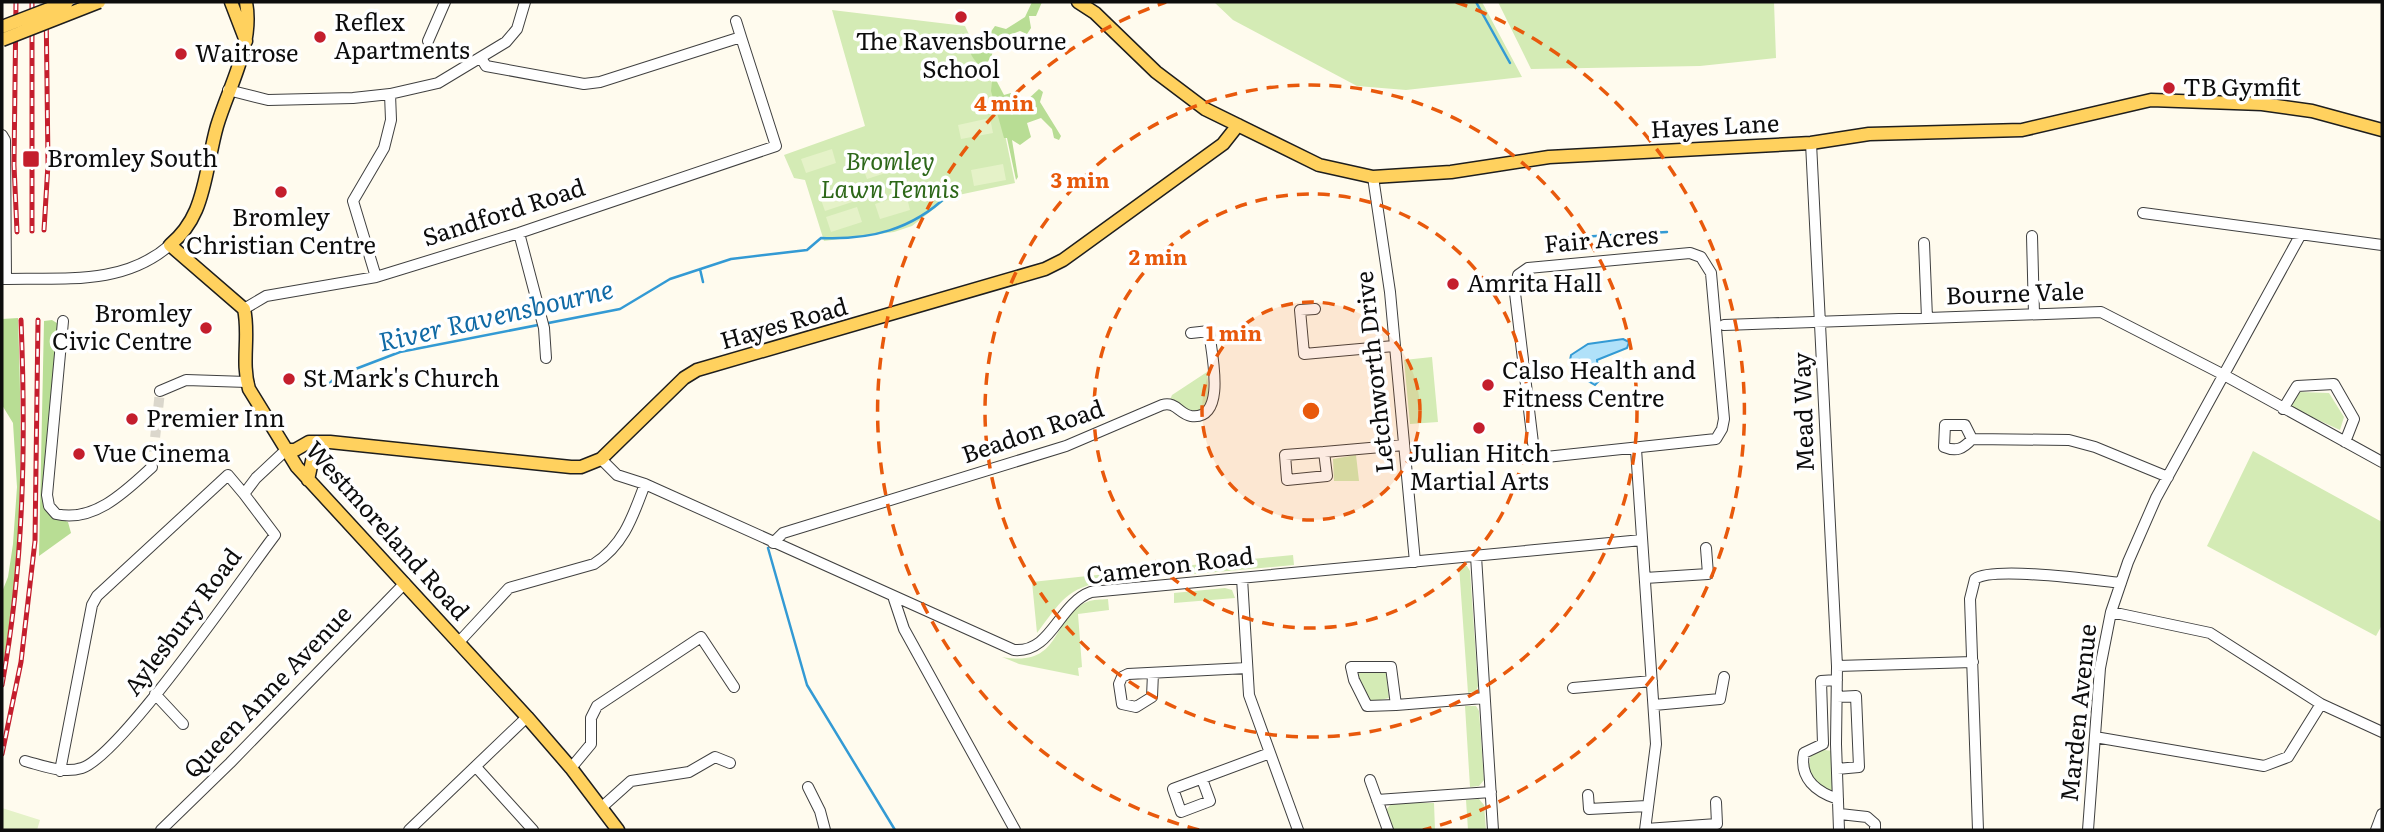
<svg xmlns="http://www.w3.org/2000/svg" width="2384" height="832" font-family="Literata,serif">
<rect width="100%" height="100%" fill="#fffbee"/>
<!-- green -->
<path fill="#d4ebb5" d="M1214,2H1482L1522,77L1406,90L1357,86L1233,20Z
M1498,2H1774L1776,58L1700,66L1531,69Z
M832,10L965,26L996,91L1015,183L949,197L912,226L894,232L824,241L805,180L794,178L784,155L865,126Z
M1432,357L1438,422L1410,424L1404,360Z
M1207,372C1208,383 1213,418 1190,410C1183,408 1178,402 1170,400L1172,395Z
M2300,392L2329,393L2344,417L2340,430L2290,407Z
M2253,451L2382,522V625L2376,636L2207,546Z
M1356,455L1359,481H1334L1333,459Z
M1293,555L1294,565L1173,576V567Z
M1459,566H1467L1470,571L1478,686L1476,691L1468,693Z
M1106,574L1107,582C1067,586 1060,603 1037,633L1032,582Z
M1225,588L1232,590L1235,598L1174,603V593Z
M1108,599L1109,610L1078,614L1082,667L1078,668L1079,676L1019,664L1002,657C1064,668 1050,617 1087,602C1093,599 1101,600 1108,599Z
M1386,670L1389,698L1370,702L1358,680L1359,672Z
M1465,706H1476L1479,711L1484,780L1479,786L1470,787Z
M1824,750L1833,751L1834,792L1820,789L1808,771L1811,753Z
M1479,799L1484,805L1486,830H1468L1466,800Z
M1392,803H1434L1435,830H1392L1386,810Z"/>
<!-- forest -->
<path fill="#b8dd94" d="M1032,2H1042L1036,16H1029L1031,28L1027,34L1020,31L1007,36L1004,43L993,44L992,55L987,63L1004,95L1011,93L1014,98L1011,107L1013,113L1039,89L1043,92L1040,102L1061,136L1059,140L1054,138L1052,129L1041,118L1027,123L1031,137L1020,145L1012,140L1018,177L1016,180L1007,138H1004L991,91L992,81C984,65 966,60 970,41L976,37L985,40L995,26L1006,29L1025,17Z
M18,318C22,436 24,554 2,670V592L8,577L13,544L17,487L13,423L2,405V319Z
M52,320L60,325L44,498L58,518L68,522L71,533L39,556L44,321Z"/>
<!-- pitch -->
<path fill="#e5f2c8" d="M990,118L993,133L961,139L958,125Z
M832,149L836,163L806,173L801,159Z
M893,155L898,169L867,179L862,165Z
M1003,164L1006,180L974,186L971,170Z
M851,187L855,201L825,211L820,197Z
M906,194L910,210L880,219L875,204Z
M857,207L862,222L831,232L826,217Z
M2,808L40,820L37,830H2Z"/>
<!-- water -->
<path fill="#b0e1f9" stroke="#339ad4" stroke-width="2" d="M1623,339L1629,342L1627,348L1597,360L1599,381L1595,385L1583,378L1570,360L1571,355L1588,344Z"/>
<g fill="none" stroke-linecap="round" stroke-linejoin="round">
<!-- stream -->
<path stroke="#339ad4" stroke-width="2.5" d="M1476,2L1510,63
M1561,238L1667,232
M700,269L703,282
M326,387L337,376L400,352L620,309L670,279L731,259L807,250L821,238C870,240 912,230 948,195
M768,548L807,685L895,830"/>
<!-- minor-tunnel -->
<path stroke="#dbd7cc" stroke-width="10" stroke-dasharray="10 5" stroke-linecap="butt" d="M152,467L160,391"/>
<!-- minor casing -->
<g stroke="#404040" stroke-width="12">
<path id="minor" d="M736,21L741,37
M428,41L445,2
M228,90L268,100L353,98L390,94L438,83L506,42L517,29L525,2
M2,135L5,140L6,279
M1811,143L1837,666L1836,744L1839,830
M1373,177L1390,292L1415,562
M2143,213L2382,245
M519,233L544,328L546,358
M2032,236L2034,314
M1924,243L1927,318
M1690,253L1701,257L1711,273L1724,419L1722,429L1716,439L1546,457L1538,454L1533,443L1515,293L1518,275L1528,268Z
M376,277L353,201L384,148L391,120L390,94
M2,279C60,277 122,287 170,245
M244,309L266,296L376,277L519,233L776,146L741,37L600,82L584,84L486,66L481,58
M1315,309L1300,310L1304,354L1394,346
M63,321L47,495L49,506L56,514C94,523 126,491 152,467
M1724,325L2101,312L2224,375L2382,462
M160,391L186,380L247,382
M2283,409L2297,386L2334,384L2354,419L2345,442
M1972,439L1965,425H1945L1944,447C1956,452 1963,449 1972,439L2069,440L2095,447L2168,477
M1636,449L1656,744L1645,830
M1324,452L1285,455L1287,480L1327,476L1324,452L1404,445
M601,459L617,475L645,484L1014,650C1052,653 1058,604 1091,592L1642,540
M773,543L783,533L1066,446L1162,405C1176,401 1179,414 1191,416C1228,421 1211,351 1209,331L1191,333
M1476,556L1493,830
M1242,578L1249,695L1298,830
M1645,578L1708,574L1706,548
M894,599L904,629L1015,830
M2111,612L2210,633L2321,704L2382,732
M459,642L509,588L594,564C624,545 633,516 645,484
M1837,666L1973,662
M1153,673L1152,697L1136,707L1122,704L1119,684L1122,677L1128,674L1247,668
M1837,680L1821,681L1823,744L1804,753C1799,778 1816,792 1838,799
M1573,688L1652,681
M155,694L183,724
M1396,705L1367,706L1354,680L1351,667H1391L1396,705L1484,698
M1654,705L1720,699L1724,677
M2095,737L2264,766L2288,757L2321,704
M25,761C44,766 63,774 82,768C121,755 243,577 275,535L244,494L256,478L286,450
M476,767L533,830
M571,768L591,744V718L597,706L701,637L734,687
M1837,769L1859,767L1856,696L1837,697
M60,771L92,605L97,596L228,475L244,494
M1202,779L1210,801L1181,812L1173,789L1270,753
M1370,780L1388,830
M808,787L820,811L825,830
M1588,795L1589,809L1647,806
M1377,800L1491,792
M602,807L631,781L689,772L715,757L730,763
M1840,814L1867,817L1875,824V830
M1646,829L1717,824L1716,802
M161,830L230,763L405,583
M409,830L527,717
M1978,830L1970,599L1975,579C1993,566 2094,580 2121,583
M2088,830L2100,668L2111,612L2128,562L2156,498L2301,234
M2376,830L2382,814"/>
</g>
<!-- major casing -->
<g stroke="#1e1e1e" stroke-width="15">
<path id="major" d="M231,2L246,41
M246,2C254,45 229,86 217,126C209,154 207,184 196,210C190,224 182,235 170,245L244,309C250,335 241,362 249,389L297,467L527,717L571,768L618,830
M1078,2L1095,13L1156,72L1205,109L1319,165L1373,177L1451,172L1549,157L1811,143L1869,134L2022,130L2151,100L2262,104L2312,111L2382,130
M286,450H295L309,442H330L571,467H581L601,459L684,378L697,370L1045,269L1063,260L1223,144L1238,125
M308,480L312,461L322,443"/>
</g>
<!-- minor -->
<use href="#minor" stroke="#fff" stroke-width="10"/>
<!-- major -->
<use href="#major" stroke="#ffd15e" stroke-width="12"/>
<!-- rail casing -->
<g stroke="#c41e2d" stroke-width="5">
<path id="rail" d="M16,2L14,165L17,232
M32,2V231
M44,230L48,164L46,2
M2,685C24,564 26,443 21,320
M2,754L21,662L35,541L38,320"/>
</g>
<!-- rail -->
<use href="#rail" stroke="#fff" stroke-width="2.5" stroke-dasharray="8" stroke-linecap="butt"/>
<!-- major-bridge casing -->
<g stroke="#1e1e1e" stroke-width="15" stroke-linecap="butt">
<path id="major-bridge" d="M2,27L67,2
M2,40L99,2"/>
</g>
<!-- major-bridge -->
<use href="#major-bridge" stroke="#ffd15e" stroke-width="12"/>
</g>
<!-- distance rings -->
<circle cx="1311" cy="411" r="109" fill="#e8590c" fill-opacity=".12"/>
<g fill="none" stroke="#e8590c" stroke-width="3.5" stroke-dasharray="12 9">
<circle cx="1311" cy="411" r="109"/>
<circle cx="1311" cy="411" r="217"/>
<circle cx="1311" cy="411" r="326"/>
<path d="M1199 830A434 434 0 0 1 1166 2M1456 2A434 434 0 0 1 1423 830"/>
</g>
<!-- markers -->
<g fill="#c41e2d" stroke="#fff" stroke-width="2.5">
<circle cx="961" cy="17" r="7"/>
<circle cx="320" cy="37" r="7"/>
<circle cx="181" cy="54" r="7"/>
<circle cx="2169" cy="88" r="7"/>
<rect x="22" y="150" width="18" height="18" rx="3.5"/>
<circle cx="281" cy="192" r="7"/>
<circle cx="1453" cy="284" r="7"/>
<circle cx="206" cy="328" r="7"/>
<circle cx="289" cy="379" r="7"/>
<circle cx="1488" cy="385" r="7"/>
<circle cx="132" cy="419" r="7"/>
<circle cx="1479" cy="428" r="7"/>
<circle cx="79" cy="454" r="7"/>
</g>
<g text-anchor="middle" stroke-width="7" stroke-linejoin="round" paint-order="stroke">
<!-- poi labels -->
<g font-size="24" fill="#0d0d0d" stroke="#fff" text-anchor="start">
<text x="334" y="31">Reflex<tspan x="334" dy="28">Apartments</tspan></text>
<text x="961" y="50" text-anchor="middle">The Ravensbourne<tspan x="961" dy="28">School</tspan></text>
<text x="195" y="62">Waitrose</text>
<text x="2183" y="96">TB Gymfit</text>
<text x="47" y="167">Bromley South</text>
<text x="281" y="226" text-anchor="middle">Bromley<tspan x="281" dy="28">Christian Centre</tspan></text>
<text x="1467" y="292">Amrita Hall</text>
<text x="192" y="322" text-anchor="end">Bromley<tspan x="192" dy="28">Civic Centre</tspan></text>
<text x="1502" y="379">Calso Health and<tspan x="1502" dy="28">Fitness Centre</tspan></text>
<text x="303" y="387">St Mark's Church</text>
<text x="146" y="427">Premier Inn</text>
<text x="93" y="462">Vue Cinema</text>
<text x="1479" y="462" text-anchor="middle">Julian Hitch<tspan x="1479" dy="28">Martial Arts</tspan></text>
</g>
<!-- street labels -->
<g font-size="24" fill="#0d0d0d" stroke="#fff">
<text transform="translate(1715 127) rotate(-3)" y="8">Hayes Lane</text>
<text transform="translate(504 213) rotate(-18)" y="8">Sandford Road</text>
<text transform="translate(1601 240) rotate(-5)" y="8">Fair Acres</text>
<text transform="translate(2015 294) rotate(-2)" y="8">Bourne Vale</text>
<text transform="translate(784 324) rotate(-16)" y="8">Hayes Road</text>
<text transform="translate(1375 372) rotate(-96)" y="8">Letchworth Drive</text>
<text transform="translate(1804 412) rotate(-92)" y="8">Mead Way</text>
<text transform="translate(1033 432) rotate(-19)" y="8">Beadon Road</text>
<text transform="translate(387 531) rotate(48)" y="8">Westmoreland Road</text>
<text transform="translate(1170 566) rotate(-7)" y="8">Cameron Road</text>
<text transform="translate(183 622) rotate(-53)" y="8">Aylesbury Road</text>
<text transform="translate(268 692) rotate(-46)" y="8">Queen Anne Avenue</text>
<text transform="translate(2079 713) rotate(-84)" y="8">Marden Avenue</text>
</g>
<!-- park labels -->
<g font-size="24" font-style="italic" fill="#2e681a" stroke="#fff">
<text x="890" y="170">Bromley<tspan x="890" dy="28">Lawn Tennis</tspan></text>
</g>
<!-- water labels -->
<g font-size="26" font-style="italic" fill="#106aa5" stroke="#fff">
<text transform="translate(496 316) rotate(-13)" y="9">River Ravensbourne</text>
</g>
</g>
<circle cx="1311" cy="411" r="10" fill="#e8590c" stroke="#fff" stroke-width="3.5"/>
<g font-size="21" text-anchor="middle" font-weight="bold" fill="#e8590c" stroke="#fff" stroke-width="7" stroke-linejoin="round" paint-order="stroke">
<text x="1004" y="111">4 min</text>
<text x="1080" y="188">3 min</text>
<text x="1158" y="265">2 min</text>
<text x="1234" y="341">1 min</text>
</g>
<!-- border -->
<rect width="2384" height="832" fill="none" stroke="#0d0d0d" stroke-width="7"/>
</svg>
